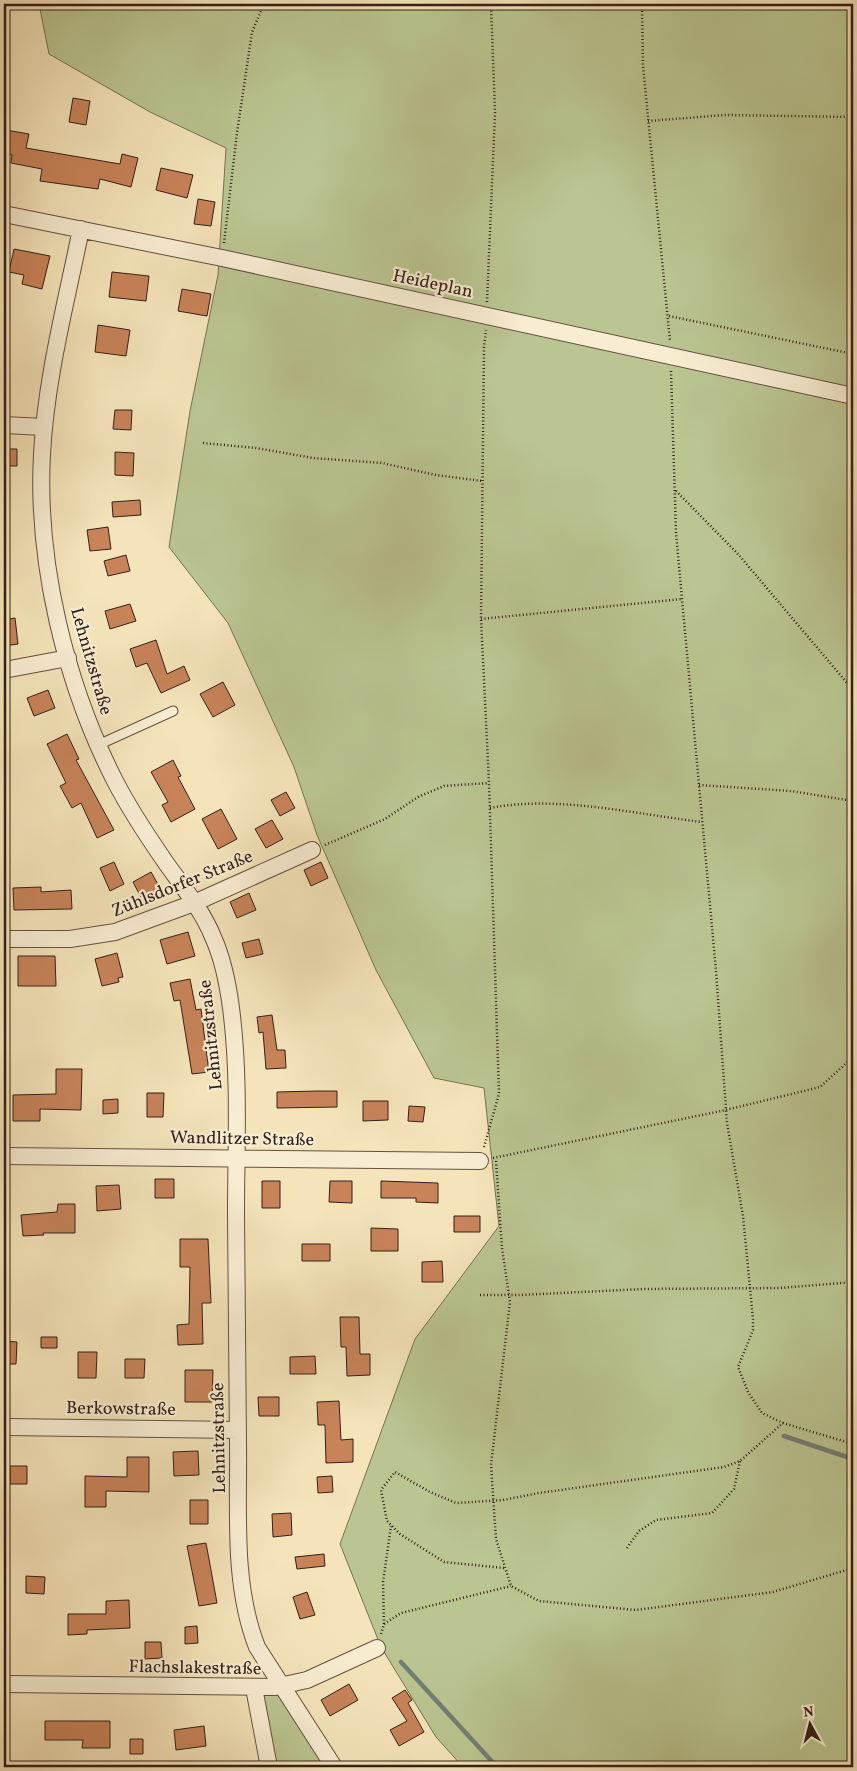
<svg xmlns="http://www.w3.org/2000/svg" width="857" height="1771" font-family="Vollkorn,serif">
<rect width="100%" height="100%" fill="#f5e4ba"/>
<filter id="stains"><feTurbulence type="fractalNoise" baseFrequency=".004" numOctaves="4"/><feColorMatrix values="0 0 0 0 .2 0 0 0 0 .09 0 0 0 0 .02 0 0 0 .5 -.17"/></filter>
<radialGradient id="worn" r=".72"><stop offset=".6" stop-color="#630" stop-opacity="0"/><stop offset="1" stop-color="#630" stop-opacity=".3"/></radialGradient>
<!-- green -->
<path fill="#bac591" stroke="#767254" d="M39,4H853V1767H463L436,1737L381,1647L340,1544L415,1339L499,1226L484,1088L434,1078L376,970L317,835L294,767L228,623L169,547L190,411L218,275L226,148L150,112L49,54Z
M282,1686L334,1767H269L254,1688Z"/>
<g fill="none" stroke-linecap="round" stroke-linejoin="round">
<!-- stream -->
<path stroke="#727f75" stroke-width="4.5" d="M784,1436L853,1459
M401,1662L497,1767"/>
</g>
<!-- building -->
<path fill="#c88359" stroke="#332018" d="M73,98L90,101L86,125L69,122Z
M6,130L29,134L26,148L120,164L122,154L138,158L131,187L100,179L98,189L40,181L42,169L11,163L12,155L4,153Z
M161,168L193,175L187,198L156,190Z
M198,199L215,202L211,226L194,224Z
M14,249L50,256L42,289L22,284L24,275L9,272Z
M112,272L149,276L146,301L109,297Z
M182,289L211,294L207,316L178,311Z
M98,325L130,330L126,356L95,352Z
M115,410H132L131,430L113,429Z
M4,449H17V466H4Z
M115,452L134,453L133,476L115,475Z
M140,500L141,515L113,517L112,502Z
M108,527L111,549L90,551L87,530Z
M126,555L130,571L108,576L104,561Z
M130,604L136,621L110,629L105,611Z
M15,618L18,644L4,646V620Z
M156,640L167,674L184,666L190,680L161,693L147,663L136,667L130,649Z
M223,682L235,705L213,717L200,694Z
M48,690L55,708L34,716L27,698Z
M67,734L79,759L76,760L114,830L97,838L81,803L72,808L60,786L66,783L47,744Z
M173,760L181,776L178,777L195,809L171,822L162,805L168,802L151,772Z
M286,792L295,808L280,816L271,800Z
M221,809L237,839L218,849L202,819Z
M272,820L283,839L266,848L255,829Z
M114,862L124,884L110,891L100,868Z
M321,862L328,878L311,886L304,870Z
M151,872L164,895L145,905L133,882Z
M41,887V892L71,890L72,909L14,910L13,888Z
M249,893L256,910L237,918L230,902Z
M188,932L195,956L167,964L160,940Z
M259,939L263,954L246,958L242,943Z
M117,953L123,977L118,978L119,982L102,986L95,959Z
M18,956H55L56,986H18Z
M190,979L196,1010L201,1009L209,1072L192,1074L180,1000L174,1001L170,983Z
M272,1015L277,1050H285L286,1068L266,1069L263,1032L259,1033L257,1017Z
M56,1069H82L81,1110L40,1109V1121H13V1095L56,1094Z
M317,1091H337V1107L277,1108V1092Z
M147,1093H164L163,1117H147Z
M118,1099V1113L103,1114V1100Z
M363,1101H388V1120L363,1121Z
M409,1106L425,1107L423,1122L408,1121Z
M155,1179H174V1198H155Z
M262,1181H280V1208H262Z
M330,1181H352V1203L329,1202Z
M381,1181L438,1183V1203L416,1202V1198H381Z
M119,1185L121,1209L97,1211L96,1186Z
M58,1204H75V1233H43L44,1235L23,1236L21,1215L57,1212Z
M454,1216H480V1232H454Z
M371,1228L398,1229V1251H371Z
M180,1239H208L211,1303H202L203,1344L178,1345L177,1325L189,1324L190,1267H180Z
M302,1244H330V1261H302Z
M442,1261L443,1282H422V1262Z
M340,1317H359L360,1354H370V1375L347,1376L346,1347H341Z
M41,1337H57V1348H41Z
M4,1341L17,1342L16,1364H4Z
M78,1352H97L96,1378H78Z
M315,1356L316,1374H290V1357Z
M125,1359H145L144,1378H125Z
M185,1370H213L212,1402H185Z
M258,1397H279V1416H259Z
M339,1401L341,1440L353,1439V1462L326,1463L325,1425H318L317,1402Z
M198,1451L199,1475L174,1476L173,1452Z
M127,1457H149V1492L106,1491V1507H85V1476L127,1477Z
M10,1466H27V1484H10Z
M332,1476L333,1492L318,1493L317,1477Z
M190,1500H208V1524H190Z
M291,1513L292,1535L273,1537L272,1514Z
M206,1543L217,1603L199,1606L187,1546Z
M324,1554L325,1566L297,1569L295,1557Z
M26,1576L45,1577L44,1594L26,1593Z
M307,1592L315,1615L300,1619L293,1597Z
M129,1600L130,1628L87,1630V1634L68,1635V1614H106V1601Z
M197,1626L198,1643L185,1644V1627Z
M145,1642H161L162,1658L145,1659Z
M349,1684L358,1700L330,1716L321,1700Z
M405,1690L412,1700L408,1703L424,1732L399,1746L390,1730L407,1721L392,1698Z
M45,1721H110V1748H82L83,1740H45Z
M204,1726L206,1746L176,1750L174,1730Z
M130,1739H143V1754H130Z"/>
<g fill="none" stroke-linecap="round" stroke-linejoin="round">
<!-- lane casing -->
<g stroke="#645140" stroke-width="11">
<path id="lane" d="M98,745L173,711"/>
</g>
<!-- street casing -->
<g stroke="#645140" stroke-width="18">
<path id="street" d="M4,214L222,258L853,396
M81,229C66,303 46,378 42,454C36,563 66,685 115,781C130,810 148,837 166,863C183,887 202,910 213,937C223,959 228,985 231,1008C240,1077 236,1146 236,1214C236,1291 238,1367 238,1443C239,1510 232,1583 257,1647L334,1767
M4,425L44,427
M4,670L68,658
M4,939H70L115,932L194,903L312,850
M4,1156L480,1161
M4,1427L238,1430
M4,1684L275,1687L307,1680L377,1648
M254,1688L269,1767"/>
</g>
<!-- path -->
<path stroke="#332018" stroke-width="2.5" stroke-dasharray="1 2.5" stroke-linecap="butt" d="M642,4L643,66L670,341
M648,121L725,115L853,117
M224,243L237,133L252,32L264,4
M487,302L495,113L491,4
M669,316L853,354
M671,371L676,533L716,971L727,1123L743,1216L753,1319V1330L738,1367L748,1392L762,1413L783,1423
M203,443L256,448L313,458L382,463L436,475L482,481
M676,491L738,554L853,690
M481,619L682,599
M699,785L791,791L853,801
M490,808C558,795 634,814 702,822
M325,845L385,819L418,797L444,786L489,783
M484,1147L499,1094L489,783L481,619L484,347L486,330
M493,1158L726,1110L820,1087L853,1057
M496,1161L502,1248L510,1302L491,1465L496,1539L511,1586L539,1601L636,1610L773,1592L853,1568
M480,1295H520L644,1289L780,1288L853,1282
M627,1548L639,1531L656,1520L712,1513L734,1489L740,1461
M504,1568L444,1562L400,1534L387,1521L381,1490L395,1472L430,1492L456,1503L503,1500L539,1493L724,1467L740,1461L783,1423L853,1444
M384,1624L383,1582L391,1526
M381,1634L384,1624L401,1613L511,1586"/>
<!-- lane -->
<use href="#lane" stroke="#f8edd2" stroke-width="9"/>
<!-- street -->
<use href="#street" stroke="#f8edd2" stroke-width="16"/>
</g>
<g text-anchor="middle" stroke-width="4.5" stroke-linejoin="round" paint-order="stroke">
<!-- street labels -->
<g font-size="18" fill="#332018" stroke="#f8edd2">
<text transform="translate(433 283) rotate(12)" y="6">Heideplan</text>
<text transform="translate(92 661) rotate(74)" y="6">Lehnitzstraße</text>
<text transform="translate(182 883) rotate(-22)" y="6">Zühlsdorfer Straße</text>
<text transform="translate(210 1035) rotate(-96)" y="6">Lehnitzstraße</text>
<text transform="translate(242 1138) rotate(1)" y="6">Wandlitzer Straße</text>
<text transform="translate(121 1408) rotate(1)" y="6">Berkowstraße</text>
<text transform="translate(218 1438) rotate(-91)" y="6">Lehnitzstraße</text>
<text transform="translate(195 1667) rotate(1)" y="6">Flachslakestraße</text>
</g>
</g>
<!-- margin -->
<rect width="857" height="1771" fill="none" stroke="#f5e4ba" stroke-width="20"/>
<rect x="5" y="5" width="847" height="1761" fill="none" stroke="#332018" stroke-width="2.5"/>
<rect x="10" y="10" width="837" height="1751" fill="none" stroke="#332018"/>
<!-- north arrow -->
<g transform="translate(810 1724) rotate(353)" stroke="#f8edd2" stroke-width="4" paint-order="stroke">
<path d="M0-4L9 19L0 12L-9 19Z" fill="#332018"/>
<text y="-8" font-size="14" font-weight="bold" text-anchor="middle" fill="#332018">N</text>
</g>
<rect width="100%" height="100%" filter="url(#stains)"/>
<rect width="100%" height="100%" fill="url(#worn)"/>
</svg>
